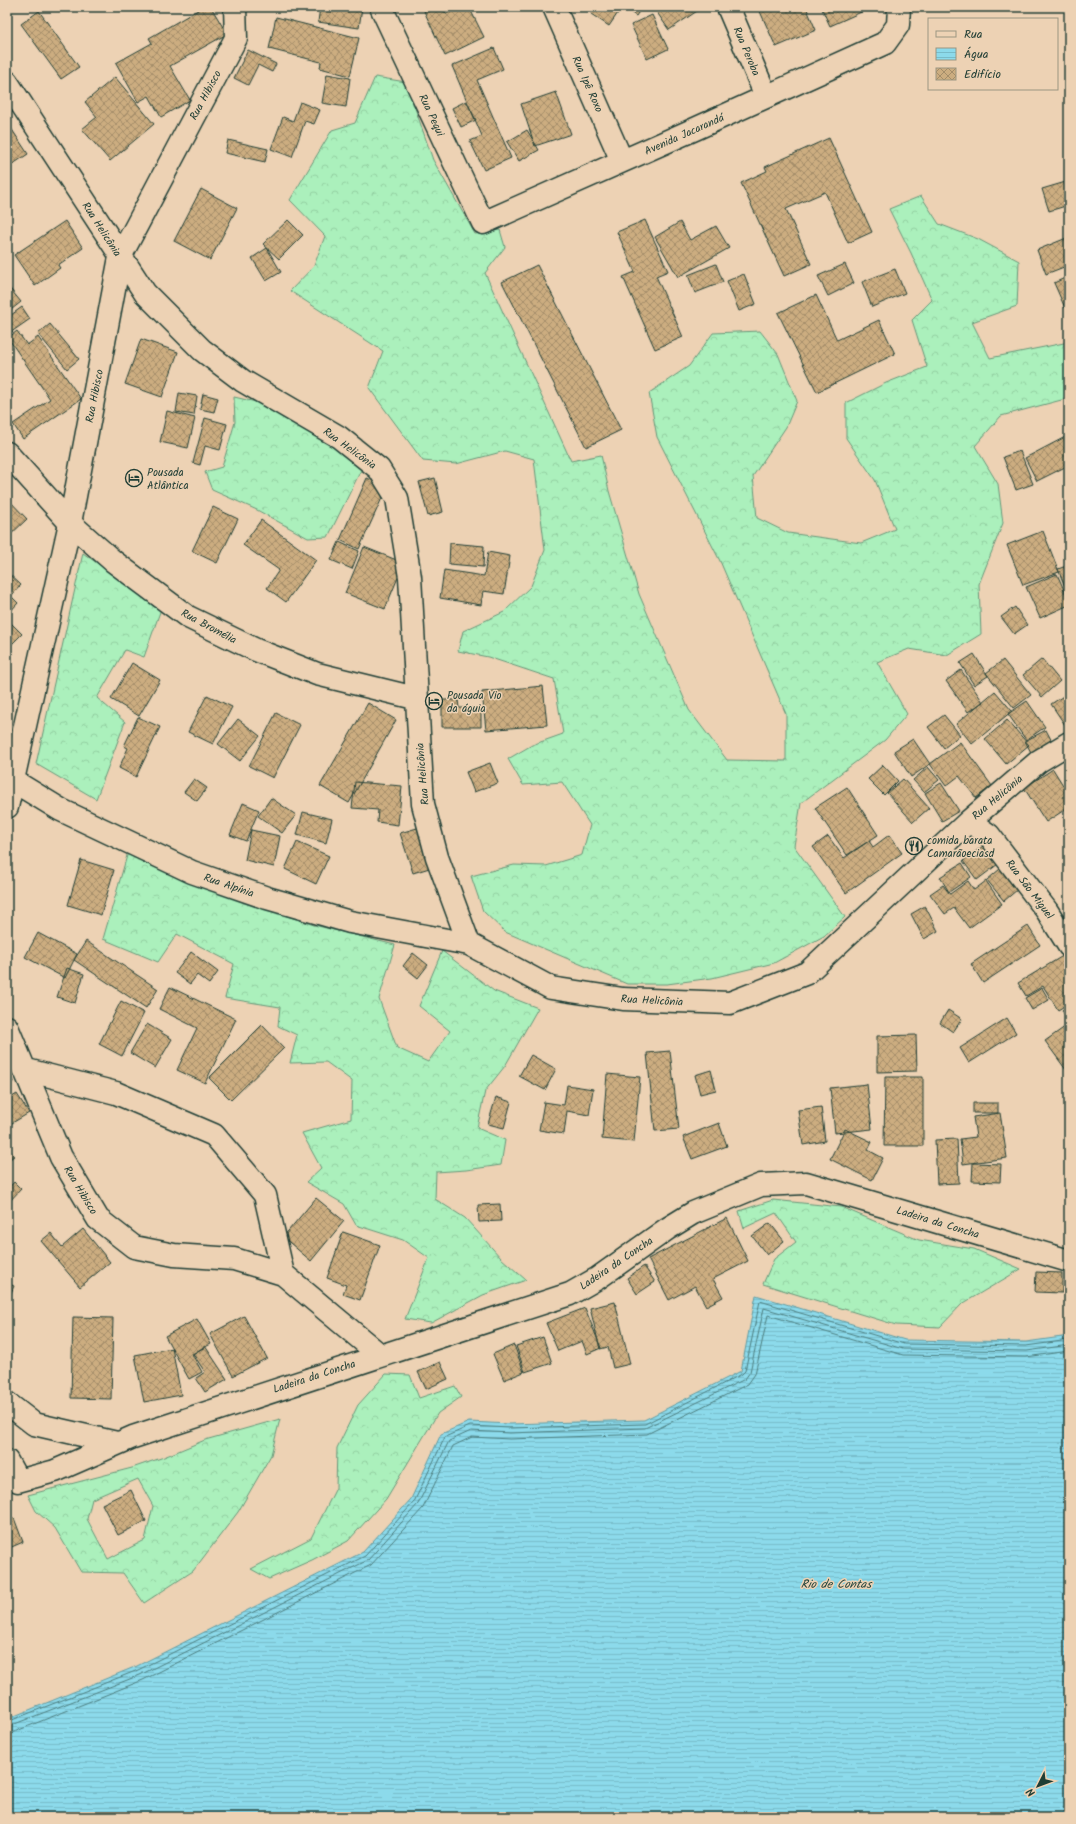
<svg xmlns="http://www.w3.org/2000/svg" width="1076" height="1824" font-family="Kalam,sans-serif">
<defs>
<pattern id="forest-crowns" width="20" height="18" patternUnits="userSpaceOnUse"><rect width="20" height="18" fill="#abf0bc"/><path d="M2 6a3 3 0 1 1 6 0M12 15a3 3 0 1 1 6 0" fill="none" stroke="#93cfa2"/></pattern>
<pattern id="water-rules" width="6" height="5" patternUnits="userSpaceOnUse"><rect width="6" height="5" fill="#8cdaeb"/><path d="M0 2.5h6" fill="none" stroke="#78bcca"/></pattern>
<pattern id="building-cross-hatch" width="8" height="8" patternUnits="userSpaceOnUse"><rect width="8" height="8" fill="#ccad80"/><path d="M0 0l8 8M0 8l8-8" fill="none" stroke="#a58e6a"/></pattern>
</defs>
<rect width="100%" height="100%" fill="#edd2b4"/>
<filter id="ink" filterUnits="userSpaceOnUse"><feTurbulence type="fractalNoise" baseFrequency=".025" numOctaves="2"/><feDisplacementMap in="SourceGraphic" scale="8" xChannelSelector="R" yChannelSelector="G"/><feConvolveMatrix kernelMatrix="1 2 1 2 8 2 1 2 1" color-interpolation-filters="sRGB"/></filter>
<g filter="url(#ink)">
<!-- forest -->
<path fill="url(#forest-crowns)" stroke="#659678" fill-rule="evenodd" d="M375,77L406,82L433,160L475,234L500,230L505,247L485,273L571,461L601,455L609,491L639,594L689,710L727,760L786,761V714L720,561L657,437L649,393L689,366L713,333L760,331L778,354L797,401L786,427L753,476L757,518L788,533L861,543L895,529L875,480L846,438V403L886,383L927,367L912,320L932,300L911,253L889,209L921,196L939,224L978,239L1019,261L1017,306L972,322L990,358L1069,342V398L1001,416L975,446L998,484L1003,523L979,584L981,634L947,655L909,649L877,662L907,714L885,740L801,803L794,846L845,917L824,936L774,963L712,978L667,984H627L505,932L483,911L471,876L514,865L546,866L582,855L590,825L562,782L523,785L508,759L532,745L563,734L554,679L488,657L458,651L463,631L504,612L531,586L545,550L534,459L505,451L456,464L423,461L369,388L383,351L290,291L314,266L325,236L290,200L332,130L355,123Z
M234,397L256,402L315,432L362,468L328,537L308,538L257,510L212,490L205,472L222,467L235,422Z
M83,553L161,609L144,657L125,650L97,698L125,722L96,799L36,764Z
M128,852L196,885L314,925L395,945L379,999L397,1048L428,1062L450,1031L419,1006L442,951L494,991L538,1008L505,1066L485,1091L477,1128L505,1140L501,1165L466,1170L436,1172L435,1199L465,1218L501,1258L526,1280L483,1295L431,1323L405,1319L429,1258L403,1240L356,1225L344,1204L306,1182L321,1168L302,1133L351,1119L352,1081L326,1062L290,1063L297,1035L278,1026L280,1007L225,998L234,964L177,934L158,962L103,939Z
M773,1200L841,1207L919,1240L974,1249L1021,1269L962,1304L940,1327L896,1325L763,1284L774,1259L796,1242L776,1213L744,1228L739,1211Z
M386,1374L410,1375L419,1398L455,1386L461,1397L438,1413L386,1499L348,1541L312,1560L269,1579L251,1569L311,1538L336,1488L337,1448L358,1405Z
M280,1419L271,1455L238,1512L193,1571L144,1603L123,1573L81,1572L55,1528L36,1511L28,1495L132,1468L164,1457L205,1440ZM138,1479L153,1506L145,1540L108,1559L87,1519L92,1499Z"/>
<!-- water -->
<path fill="url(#water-rules)" stroke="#609ba2" d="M756,1295L905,1340L1026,1342L1069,1336V1817H7V1719L137,1666L363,1552L411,1499L441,1434L469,1422L510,1424L644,1420L741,1371Z"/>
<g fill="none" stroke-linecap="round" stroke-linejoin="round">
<!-- shore -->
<path stroke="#4b7c7d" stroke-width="1" d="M7,1722L138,1670L365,1556L414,1502L445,1437L470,1426L510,1428L645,1424L742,1374L745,1371L760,1301L904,1344L1026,1346L1069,1340
M7,1727L140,1675L368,1560L418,1504L449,1441L471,1431L510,1433L645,1428L745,1379L750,1372L764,1308L903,1349L1027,1351L1069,1345
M7,1733L14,1732L143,1680L371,1565L423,1508L453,1446L472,1437L510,1439L647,1434L748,1384L755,1374L768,1315L903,1355L1026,1357L1069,1351"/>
</g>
<!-- building -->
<path fill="url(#building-cross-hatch)" stroke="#1f3d34" d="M203,7H211L227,34L170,66L190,100L161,117L149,96L138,102L116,63L152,43L149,38Z
M320,7H362L359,28L318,22Z
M431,7H443L446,14L462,7H469L484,37L445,56L424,11Z
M595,7H622L609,26L591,14Z
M623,7H642L636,16Z
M661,7H703L669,30L656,11Z
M758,7H806L816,30L776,47Z
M821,7H867L868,9L830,26Z
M39,11L79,67L61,79L21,24Z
M652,15L668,49L647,59L631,25Z
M276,17L359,38L350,76L320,68L321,62L269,49Z
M494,48L503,69L477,80L511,158L484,170L470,141L482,136L452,66Z
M248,50L276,64L272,72L258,65L248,85L234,78Z
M327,74L350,78L346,107L322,103Z
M115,77L154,124L110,161L82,129L97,117L85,102Z
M556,92L571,134L535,146L521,104Z
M466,101L476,120L461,127L452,108Z
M300,102L320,110L314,124L305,121L292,157L271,149L283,117L293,121Z
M7,122L28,154L7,168Z
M527,130L539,150L519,161L507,142Z
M829,138L872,232L848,243L825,192L786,209L811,264L784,276L741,183L767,171L765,167Z
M228,140L268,149L265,162L225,153Z
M1069,181V205L1049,211L1042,189Z
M201,189L237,208L210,260L174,241Z
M288,220L303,235L279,259L263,244Z
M645,220L668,271L656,276L683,337L655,349L623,277L635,272L617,232Z
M65,221L83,248L58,265L60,268L35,286L14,255Z
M680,222L690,240L716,226L729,248L678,277L655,237Z
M1069,237V265L1046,274L1037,250Z
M267,248L281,272L266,281L252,258Z
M716,264L723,282L695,293L688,275Z
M845,264L854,283L828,296L818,276Z
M537,265L621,430L586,447L502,282Z
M895,269L905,293L872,307L862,282Z
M744,274L756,304L739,311L727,281Z
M1069,276V307L1065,308L1054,283Z
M7,285L21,302L7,313Z
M816,295L837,340L879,320L895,354L817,392L778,313Z
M22,307L30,319L7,335V318Z
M50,324L79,359L67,369L38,334Z
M17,331L27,345L38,337L81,399L23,439L13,424L50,399L8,338Z
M141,339L178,352L162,397L125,384Z
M179,393L197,396L194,415L176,412Z
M203,394L218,398L214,412L200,409Z
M167,411L195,418L188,448L160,442Z
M205,418L227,424L220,450L205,446L200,465L193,463Z
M1069,435V465L1037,481L1025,458Z
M1020,451L1033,484L1016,490L1003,457Z
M367,478L387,487L359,549L340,540Z
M435,478L443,512L428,516L419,482Z
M7,498L27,519L7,538Z
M213,507L238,519L217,563L192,551Z
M261,520L316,560L286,602L267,588L279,570L243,545Z
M1043,531L1059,572L1023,585L1007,545Z
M339,542L359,551L352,569L331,560Z
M450,543L484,546L483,567L449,564Z
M364,547L404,563L385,609L345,593Z
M488,552L510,556L504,594L483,591L481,605L440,598L444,570L484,576Z
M1069,565V597L1058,569Z
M7,572L21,585L11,596L18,603L7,615Z
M1057,574L1069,601V605L1040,618L1026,587Z
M1015,607L1027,625L1014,634L1001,617Z
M7,619L22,634L8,648L7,647Z
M974,654L988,676L974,685L960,663Z
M1042,659L1060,681L1042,697L1023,675Z
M1003,660L1031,695L1014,708L986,673Z
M132,663L160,680L139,716L111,699Z
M961,670L983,702L968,712L946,681Z
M543,686L547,725L486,730L482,692Z
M995,691L1012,711L972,744L956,724Z
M207,695L232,707L213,744L188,732Z
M1065,695L1069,701V731L1051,704Z
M442,700H458L459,708H481V727H442Z
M1027,701L1045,727L1026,740L1008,714Z
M368,703L396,720L349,803L320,786Z
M276,713L300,725L273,778L249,766Z
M944,715L960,735L944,748L928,727Z
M138,717L160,727L136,777L119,768L128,748L124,746Z
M238,719L260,736L240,761L218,744Z
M1007,720L1029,745L1006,764L985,739Z
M1046,730L1056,749L1035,760L1025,741Z
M913,739L930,764L911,777L894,751Z
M960,742L992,786L976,798L959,776L946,786L930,764Z
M490,763L498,783L474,792L466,772Z
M883,765L898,781L884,795L868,779Z
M928,767L939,780L924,792L913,780Z
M1053,769L1066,790L1069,788V807L1046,822L1024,788Z
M194,779L207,788L197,801L184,792Z
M903,779L929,808L913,822L887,793Z
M355,782L402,786L398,825L377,822L378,810L352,808Z
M941,783L959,811L942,821L925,793Z
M847,787L878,835L847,855L815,808Z
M271,798L296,815L282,833L258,816Z
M243,803L259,810L246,841L230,835Z
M303,812L332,819L326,843L297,835Z
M424,826L436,866L413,873L400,833Z
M251,830L280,836L274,867L245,860Z
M889,835L902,853L846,893L813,847L828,836L844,858L869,841L873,847Z
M297,842L329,856L316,884L285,869Z
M987,843L1002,861L977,880L963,861Z
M81,860L114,870L101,915L68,905Z
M962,863L971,877L949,892L940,877Z
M1007,863L1024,884L1004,901L987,880Z
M968,881L974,890L986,881L1002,904L969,928L954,908L945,914L930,894L943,885L950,894Z
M925,906L938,931L924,939L911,914Z
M1028,926L1040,945L983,983L971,964Z
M38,933L77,954L65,978L25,957Z
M86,941L158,989L146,1008L74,960Z
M191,952L218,972L209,984L197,975L190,984L175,973Z
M413,953L428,965L418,978L403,966Z
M1066,954L1069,960V1003L1058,1010L1043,986L1026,996L1018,983Z
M67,968L84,974L75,1003L57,997Z
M170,987L236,1019L205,1083L177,1070L197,1028L159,1009Z
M1042,988L1049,1000L1032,1010L1025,998Z
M121,1001L144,1013L122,1056L99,1044Z
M1069,1006V1022L1062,1010Z
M948,1010L962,1019L953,1032L940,1023Z
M1007,1018L1016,1033L969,1063L960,1048Z
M147,1024L172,1039L155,1068L130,1053Z
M1069,1024V1074L1045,1041Z
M262,1025L284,1048L231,1100L209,1078Z
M916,1035L917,1071L877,1072V1036Z
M670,1051L679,1129L655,1131L647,1053Z
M531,1055L556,1069L545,1090L519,1076Z
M7,1070L13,1082L7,1085Z
M711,1070L716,1090L700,1094L695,1075Z
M607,1074L640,1077L634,1142L602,1139Z
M885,1077H923V1146H884Z
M867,1084L872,1129L835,1133L830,1088Z
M567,1085L593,1089L589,1115L567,1111L564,1134L539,1130L544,1102L564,1105Z
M17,1094L29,1113L7,1126V1100Z
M496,1097L511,1102L504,1128L488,1124Z
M973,1103H998V1113H973Z
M821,1107L825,1141L803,1145L798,1110Z
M1000,1113L1007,1158L963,1164L960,1139L976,1137L973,1117Z
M719,1123L727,1146L692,1159L683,1137Z
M845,1129L872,1142L868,1150L883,1158L872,1180L830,1159Z
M957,1139L959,1183L937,1184L935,1140Z
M7,1145L14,1156L7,1161Z
M973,1163L1001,1164L1000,1182L972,1181Z
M14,1182L21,1189L8,1203L7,1190Z
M316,1198L344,1221L311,1261L283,1237Z
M500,1204L501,1221L479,1222L478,1205Z
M727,1218L748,1261L713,1279L723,1297L706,1306L695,1286L669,1300L648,1259Z
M770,1223L784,1241L767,1255L752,1236Z
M83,1229L110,1262L80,1287L41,1241L51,1233L62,1247Z
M343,1232L380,1245L360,1300L343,1294L346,1285L327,1278Z
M644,1266L655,1282L637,1294L627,1278Z
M1036,1272L1062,1273V1293L1035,1292Z
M7,1283L14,1286L7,1302Z
M615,1302L630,1364L613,1368L608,1347L600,1349L590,1308Z
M585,1308L601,1348L587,1354L582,1341L558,1351L546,1323Z
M244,1316L267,1358L233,1376L210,1334Z
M73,1317L113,1318L111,1399L71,1398Z
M197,1319L211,1344L192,1354L202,1372L189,1379L165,1336Z
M543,1337L552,1363L525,1372L516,1346Z
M514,1345L524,1372L504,1380L493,1354Z
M205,1346L227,1379L205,1392L196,1378L205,1372L193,1354Z
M172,1348L181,1395L144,1402L135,1355Z
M440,1362L448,1379L426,1389L418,1372Z
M131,1490L146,1521L118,1535L102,1504Z
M14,1518L23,1542L7,1549V1521Z"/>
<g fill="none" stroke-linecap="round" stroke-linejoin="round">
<!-- minor casing -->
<g stroke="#1f3d34" stroke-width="25">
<path id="minor" d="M381,7L483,223L695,129L885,43L898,25L899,7
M554,7L622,161
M728,7L766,96
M7,82L145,293L202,350L243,381L339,437L379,469L397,498L410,577L423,804L437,857L469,944
M7,453L70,523L113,561L188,617L256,650L317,674L415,698
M7,777L61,810L192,872L267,898L350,922L469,944L551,988L623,999L730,1003L807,973L969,821L1039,761L1069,743
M7,807L70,523L120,257L236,38L235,7
M969,821L989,835L1047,911L1069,946
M7,1027L61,1157L98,1219L134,1247L174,1255L234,1259L283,1274L380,1355
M23,1069L116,1093L214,1135L265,1195L283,1274
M7,1403L34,1424L117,1443
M7,1461L18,1481L55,1471L133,1437L570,1294L598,1278L667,1229L693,1213L761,1185L806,1183L1069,1261"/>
</g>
<!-- minor -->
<use href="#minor" stroke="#edd2b4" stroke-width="22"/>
</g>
</g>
<!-- icons -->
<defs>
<g id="hotel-ring" transform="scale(0.9)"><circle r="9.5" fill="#edd2b4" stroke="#1f3d34" stroke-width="1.5"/><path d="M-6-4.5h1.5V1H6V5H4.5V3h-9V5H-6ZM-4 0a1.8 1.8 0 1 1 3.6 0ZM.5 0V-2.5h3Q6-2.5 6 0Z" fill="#1f3d34"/></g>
<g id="restaurant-ring" transform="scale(0.9)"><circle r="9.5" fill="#edd2b4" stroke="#1f3d34" stroke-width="1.5"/><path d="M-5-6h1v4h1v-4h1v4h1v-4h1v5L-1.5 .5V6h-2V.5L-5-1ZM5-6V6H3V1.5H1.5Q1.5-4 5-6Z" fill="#1f3d34"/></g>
</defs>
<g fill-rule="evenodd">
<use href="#hotel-ring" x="134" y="478"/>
<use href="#hotel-ring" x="434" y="701"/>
<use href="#restaurant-ring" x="914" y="846"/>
</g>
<g text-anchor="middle" stroke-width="3" stroke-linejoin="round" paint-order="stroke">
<!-- street labels -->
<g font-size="11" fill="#1f3d34" stroke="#edd2b4">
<text transform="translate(747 51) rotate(67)" y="4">Rua Peroba</text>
<text transform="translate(588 84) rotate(66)" y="4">Rua Ipê Roxo</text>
<text transform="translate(205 95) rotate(-62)" y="4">Rua Hibisco</text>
<text transform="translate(432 115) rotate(65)" y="4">Rua Pequi</text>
<text transform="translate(684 134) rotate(-24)" y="4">Avenida Jacarandá</text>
<text transform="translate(102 229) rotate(57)" y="4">Rua Helicônia</text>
<text transform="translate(94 396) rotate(-79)" y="4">Rua Hibisco</text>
<text transform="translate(350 448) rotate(36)" y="4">Rua Helicônia</text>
<text transform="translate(209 626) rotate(28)" y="4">Rua Bromélia</text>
<text transform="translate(422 774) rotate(-95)" y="4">Rua Helicônia</text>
<text transform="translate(997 797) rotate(-40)" y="4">Rua Helicônia</text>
<text transform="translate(229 885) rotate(19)" y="4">Rua Alpínia</text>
<text transform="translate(1030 889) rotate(53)" y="4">Rua São Miguel</text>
<text transform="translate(652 1000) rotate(3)" y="4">Rua Helicônia</text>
<text transform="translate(81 1190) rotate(59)" y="4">Rua Hibisco</text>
<text transform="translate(938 1222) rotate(17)" y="4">Ladeira da Concha</text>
<text transform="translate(616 1263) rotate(-34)" y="4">Ladeira da Concha</text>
<text transform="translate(314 1376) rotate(-18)" y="4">Ladeira da Concha</text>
</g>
<!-- poi labels -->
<g font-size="11" fill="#1f3d34" stroke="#edd2b4" text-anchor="start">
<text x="147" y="476">Pousada<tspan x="147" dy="13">Atlântica</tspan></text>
<text x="447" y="699">Pousada Vio<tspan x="447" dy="13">da águia</tspan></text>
<text x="927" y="844">comida barata<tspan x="927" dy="13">Camarãoeciasd</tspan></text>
</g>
<!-- water labels -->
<g font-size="12" font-style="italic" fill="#24453d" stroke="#edd2b4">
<text x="836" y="1588">Rio de Contas</text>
</g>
</g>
<!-- margin -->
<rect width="1076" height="1824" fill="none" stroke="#edd2b4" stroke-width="24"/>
<rect x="12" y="12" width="1052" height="1800" fill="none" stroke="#1f3d34" stroke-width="1.5" filter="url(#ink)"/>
<!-- legend -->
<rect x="928" y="18" width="130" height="72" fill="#edd2b4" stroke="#9b9681"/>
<rect x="936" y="31" width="20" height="6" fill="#edd2b4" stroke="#9b9681"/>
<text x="964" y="38" font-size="12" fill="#1f3d34">Rua</text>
<rect x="936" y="48" width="20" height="12" fill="url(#water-rules)" stroke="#9b9681"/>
<text x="964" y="58" font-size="12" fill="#1f3d34">Água</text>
<rect x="936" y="68" width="20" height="12" fill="url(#building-cross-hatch)" stroke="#9b9681"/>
<text x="964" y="78" font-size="12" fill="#1f3d34">Edifício</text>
<!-- north arrow -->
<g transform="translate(1038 1786) rotate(228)" stroke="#edd2b4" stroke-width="3" paint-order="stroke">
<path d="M0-3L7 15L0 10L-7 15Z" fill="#1f3d34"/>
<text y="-6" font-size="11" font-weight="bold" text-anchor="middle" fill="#1f3d34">N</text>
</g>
</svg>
